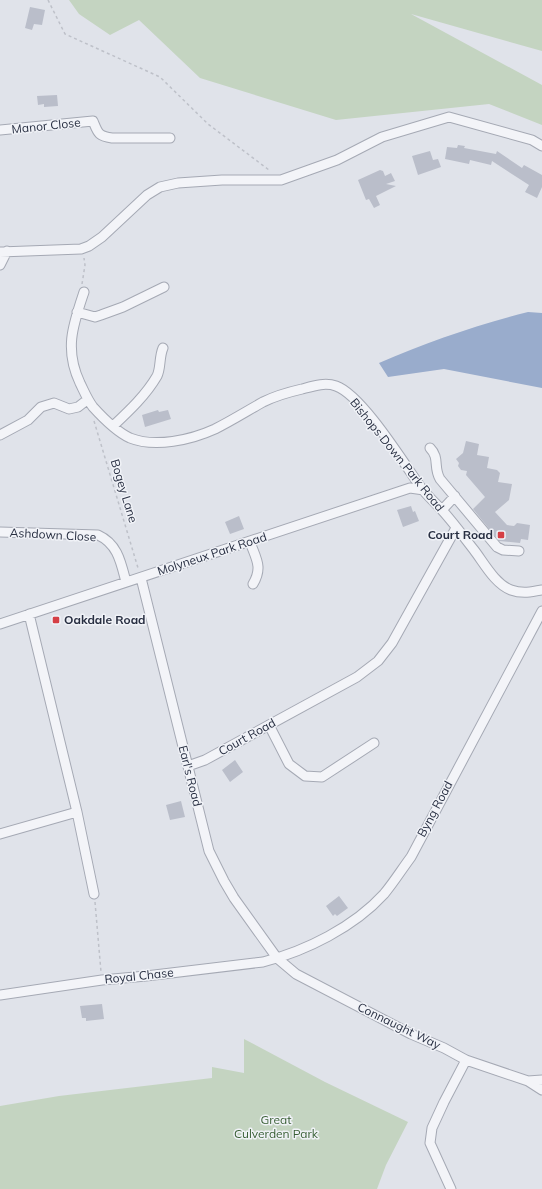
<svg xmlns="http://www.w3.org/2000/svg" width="542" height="1189" font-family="Mulish,sans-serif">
<rect width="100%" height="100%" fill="#e0e3ea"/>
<!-- green -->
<path fill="#c4d4c1" d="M69,0H542V51L411,14L542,85V125L489,104L336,120L200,78L139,20L110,35L79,14Z
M244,1039L325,1082L408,1122L386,1165L377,1189H0V1106L59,1096L212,1078V1067L244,1073Z"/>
<!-- water -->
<path fill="#99accc" d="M528,312L542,313V388L444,369L388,377L379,363C427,342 477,325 528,312Z"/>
<!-- building -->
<path fill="#babeca" d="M30,7L45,10L42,25L34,24L32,30L25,28Z
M57,95L58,106L44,107V104L38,105L37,96Z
M458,145L465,146L464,148L496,154L497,151L522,168L524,165L542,175V187L537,198L525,192L529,185L492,161L491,165L470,160L469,164L445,159L447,147L457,148Z
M430,151L433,160L438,159L441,167L418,175L412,156Z
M380,170L383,171L385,176L391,173L395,181L386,184L396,186L376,196L380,205L374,208L369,199L366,200L358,180Z
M158,410L159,412L168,410L171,419L145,427L142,415Z
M466,441L479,444L477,455L489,457L487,468L497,470L500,473L498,482L512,484L509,500L495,512L507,525L514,526L517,523L530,525L528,540L521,539L520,543L499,541L473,509L485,497L466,475L467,471L461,470L458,466L459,463L456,459L463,453Z
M411,506L413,512L415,511L419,521L403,527L397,510Z
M239,516L244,529L230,534L225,522Z
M235,760L243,772L230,782L222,770Z
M181,801L185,817L170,820L166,805Z
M339,896L348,908L337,916L335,914L333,916L326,906Z
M102,1004L104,1019L86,1021V1018H82L80,1006Z"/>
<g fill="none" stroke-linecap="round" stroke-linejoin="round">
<!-- minor casing -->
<g stroke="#a5a9b4" stroke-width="11">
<path id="minor" d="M0,130L93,121C98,133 98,136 112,138H170
M0,252L81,249L89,246L102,237L147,195L160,187L178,183L222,180H281L337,160L382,137L449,117L532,140L542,146
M0,265L7,251
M84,292C73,325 64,349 80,383C84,391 87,399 93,407C103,418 117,432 130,438C155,448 191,440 215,429C231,421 247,411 263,402C275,396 289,392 302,389C313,386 325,382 336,386C362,395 405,465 422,489C428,496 435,503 441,509C453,522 463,536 474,550C484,563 495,584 511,590C522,594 532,592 542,590
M77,312L95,317L101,315L123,307L164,287
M113,426C129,411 146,395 157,376C161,368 159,357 163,348
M0,435L28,420L41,407L54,403L69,409L78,407L87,400
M430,448C440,458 433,467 440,479L497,547L503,550L519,551
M442,510L455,496
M0,532L98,535C118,544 121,563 126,582
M250,542C256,559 263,567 253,584
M141,578L209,851L224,881L234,898L277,958L296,974L411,1034L444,1048L466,1060L528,1081L542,1090
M29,614L77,812L94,894
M0,624L410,488L424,490
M269,725L289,764L305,776L322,777L374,743
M188,766L205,760L357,677L378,661L392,643L456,528
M0,834L77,812
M0,995L102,980L146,976L263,962C306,951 354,927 384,894C394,882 402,869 411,857L542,611
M528,1081L542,1080
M451,1189L430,1143L432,1128L444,1102L466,1060"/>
</g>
<!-- path -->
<path stroke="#bec1c9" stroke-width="1.5" stroke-dasharray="3 3" stroke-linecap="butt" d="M48,0L65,34L160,77L208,124L269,170
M82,284L85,265L84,258
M94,421L138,568
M95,902L101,972"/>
<!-- minor -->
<use href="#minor" stroke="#f3f4f8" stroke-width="9"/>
</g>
<!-- markers -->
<g fill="#d53f45" stroke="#f0f2f7" stroke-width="1.5">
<rect x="497" y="531" width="8" height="8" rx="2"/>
<rect x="52" y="616" width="8" height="8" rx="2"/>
</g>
<g text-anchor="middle" stroke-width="3" stroke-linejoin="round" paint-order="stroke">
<!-- street labels -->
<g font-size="12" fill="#282f42" stroke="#f0f2f7">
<text transform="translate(46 126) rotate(-6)" y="4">Manor Close</text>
<text transform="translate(397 455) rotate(51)" y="4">Bishops Down Park Road</text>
<text transform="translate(124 491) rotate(73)" y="4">Bogey Lane</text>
<text transform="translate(53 535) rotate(3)" y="4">Ashdown Close</text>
<text transform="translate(212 554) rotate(-18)" y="4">Molyneux Park Road</text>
<text transform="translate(247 737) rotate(-29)" y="4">Court Road</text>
<text transform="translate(190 776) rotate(76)" y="4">Earl's Road</text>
<text transform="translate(435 809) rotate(-62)" y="4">Byng Road</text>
<text transform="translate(139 976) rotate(-6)" y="4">Royal Chase</text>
<text transform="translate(399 1026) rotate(26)" y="4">Connaught Way</text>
</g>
<!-- poi labels -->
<g font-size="12" font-weight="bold" fill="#282f42" stroke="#f0f2f7" text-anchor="end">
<text x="493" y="539">Court Road</text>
<text x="64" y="624" text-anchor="start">Oakdale Road</text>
</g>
<!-- park labels -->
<g font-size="12" fill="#385f34" stroke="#f0f2f7">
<text x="276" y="1124">Great<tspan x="276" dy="14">Culverden Park</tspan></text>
</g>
</g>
</svg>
